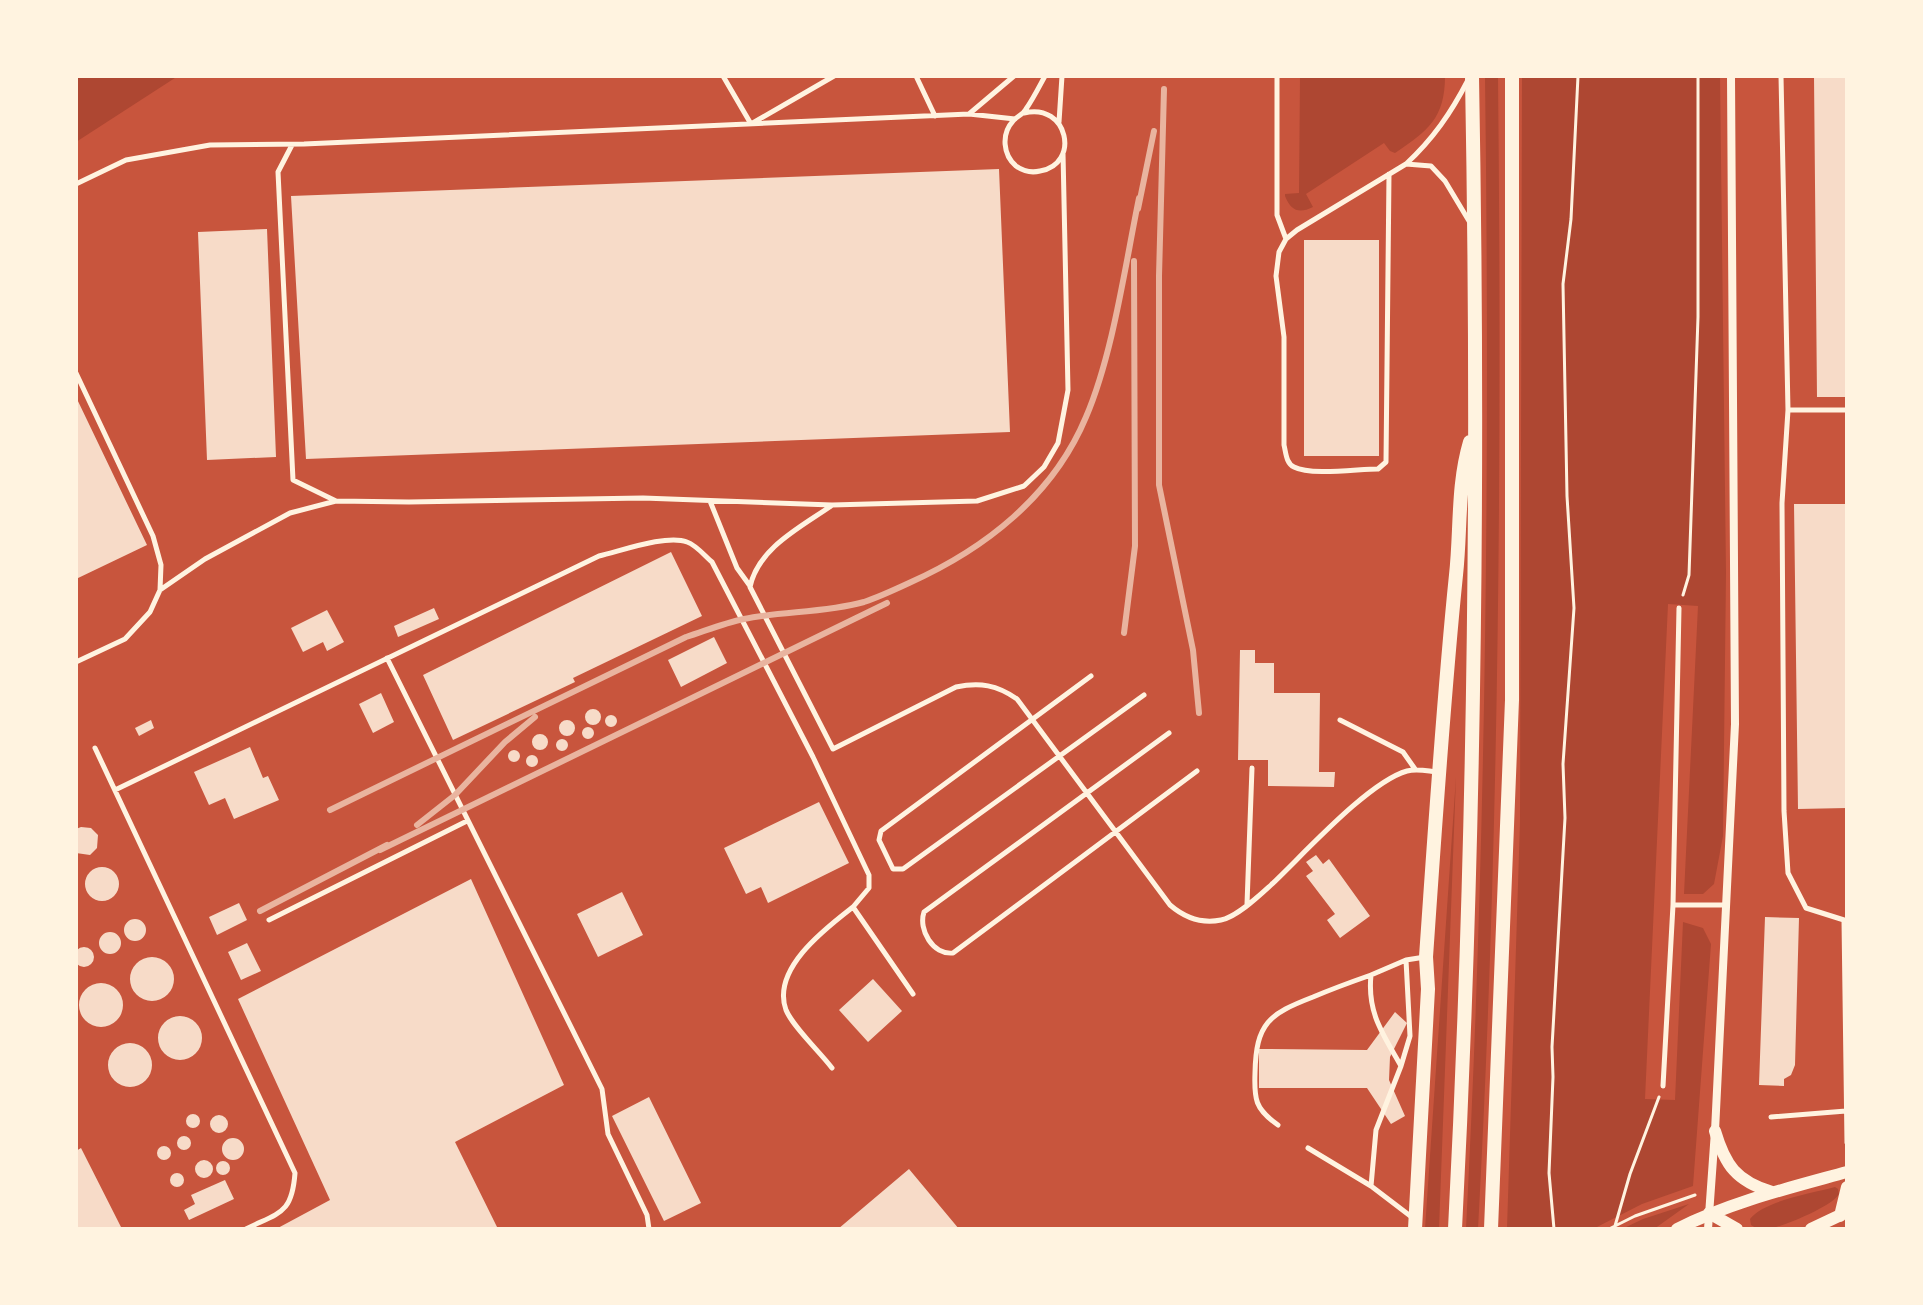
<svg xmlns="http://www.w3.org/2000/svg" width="1923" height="1305" font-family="'PT Serif',serif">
<rect width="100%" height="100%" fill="#c8553d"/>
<!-- green -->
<path fill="#ae4732" d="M76,76H178L76,142Z
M1300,76H1445C1445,118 1428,131 1395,153L1390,151L1384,143L1306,194L1313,207C1299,214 1291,211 1285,196V194L1299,193Z
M1485,76H1498C1502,460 1499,845 1478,1229H1466C1486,845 1490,460 1485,76Z
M1522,76H1720L1726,573L1723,836L1714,884L1703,894H1684L1698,606L1668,604L1645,1099L1675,1100L1683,922L1703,928L1711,944L1693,1186L1642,1204L1593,1229H1507L1520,822Z
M1456,777L1439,1229H1425Z
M1835,1187L1838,1189L1839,1194C1833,1206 1784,1226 1769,1229C1762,1230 1757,1229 1751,1225L1750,1219C1763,1201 1813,1193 1835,1187Z
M1689,1204L1654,1229H1622L1643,1219Z"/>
<!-- building -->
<path fill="#f7dbc8" d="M1814,76H1847V397H1817Z
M999,169L1010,432L306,459L291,196Z
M267,229L276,457L207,460L198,232Z
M1304,240H1379V456H1304Z
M76,397L147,545L76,579Z
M1794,504H1847V808L1798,809Z
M671,552L702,616L573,678L575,682L453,740L423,675Z
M434,608L439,619L398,637L394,626Z
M327,610L344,642L327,651L323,642L303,652L291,628Z
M714,637L727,663L681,687L668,660Z
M1240,650H1255V663H1274V693H1320L1319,772H1335L1334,787L1268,786V760H1238Z
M381,693L394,722L373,733L359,704Z
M585 717a8 8 0 1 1 16 0a8 8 0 1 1-16 0Z
M605 721a6 6 0 1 1 12 0a6 6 0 1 1-12 0Z
M559 728a8 8 0 1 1 16 0a8 8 0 1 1-16 0Z
M151,720L154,728L139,736L135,728Z
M582 733a6 6 0 1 1 12 0a6 6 0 1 1-12 0Z
M532 742a8 8 0 1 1 16 0a8 8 0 1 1-16 0Z
M556 745a6 6 0 1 1 12 0a6 6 0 1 1-12 0Z
M250,747L263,778L268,776L279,800L234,819L225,798L209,805L194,772Z
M508 756a6 6 0 1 1 12 0a6 6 0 1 1-12 0Z
M526 761a6 6 0 1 1 12 0a6 6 0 1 1-12 0Z
M819,802L849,863L768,903L761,887L746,894L724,848Z
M81,827L91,828L98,835L97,848L90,855L76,853V829Z
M1316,855L1323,864L1329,859L1370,916L1340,938L1327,920L1335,914L1306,876L1313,871L1306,862Z
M85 884a17 17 0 1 1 34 0a17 17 0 1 1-34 0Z
M471,879L564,1085L455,1142L498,1229H276L330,1200L238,999Z
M622,892L643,935L598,957L577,914Z
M239,903L247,920L217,935L209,917Z
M1765,917L1799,918L1795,1065L1791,1075L1784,1079V1086L1759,1085Z
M124 930a11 11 0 1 1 22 0a11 11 0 1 1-22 0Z
M99 943a11 11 0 1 1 22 0a11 11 0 1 1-22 0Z
M247,943L261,971L241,980L228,952Z
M74 957a10 10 0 1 1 20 0a10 10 0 1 1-20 0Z
M130 979a22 22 0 1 1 44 0a22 22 0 1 1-44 0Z
M873,979L902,1011L868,1042L839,1010Z
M79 1005a22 22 0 1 1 44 0a22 22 0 1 1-44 0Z
M1395,1012L1407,1023L1390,1057L1389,1080L1405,1116L1391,1124L1367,1088H1259V1049L1367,1050Z
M158 1038a22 22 0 1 1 44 0a22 22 0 1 1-44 0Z
M108 1065a22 22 0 1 1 44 0a22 22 0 1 1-44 0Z
M649,1097L701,1203L664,1221L612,1116Z
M186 1121a7 7 0 1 1 14 0a7 7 0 1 1-14 0Z
M210 1124a9 9 0 1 1 18 0a9 9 0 1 1-18 0Z
M177 1143a7 7 0 1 1 14 0a7 7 0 1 1-14 0Z
M222 1149a11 11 0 1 1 22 0a11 11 0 1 1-22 0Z
M157 1153a7 7 0 1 1 14 0a7 7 0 1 1-14 0Z
M81,1148L122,1229H76V1151Z
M195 1169a9 9 0 1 1 18 0a9 9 0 1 1-18 0Z
M216 1168a7 7 0 1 1 14 0a7 7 0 1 1-14 0Z
M909,1169L959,1229H838Z
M170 1180a7 7 0 1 1 14 0a7 7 0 1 1-14 0Z
M225,1180L234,1199L189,1220L184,1210L195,1204L191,1195Z"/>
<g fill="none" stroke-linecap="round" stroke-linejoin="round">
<!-- path -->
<path stroke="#fff3e0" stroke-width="3" d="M1683,595L1689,575L1698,317V76
M1615,1226L1630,1174L1659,1097
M1554,1229L1549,1173L1553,1077L1552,1047L1565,818L1563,764L1574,608L1567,496L1563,284L1571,219L1578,76
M1609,1229L1635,1216L1695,1195"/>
<!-- service -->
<path stroke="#fff3e0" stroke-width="5" d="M723,76L751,124L834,76
M916,76L935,116
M1277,76V215L1286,239
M1781,76L1788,410L1782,503L1784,811L1788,873L1806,908L1844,920
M1468,80C1451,113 1433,139 1406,164L1431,166L1445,181L1469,221
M1024,113C1068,102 1081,164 1040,171C1032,173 1023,171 1016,166C1003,155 1001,134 1013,121C1017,116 1023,115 1026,109C1033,99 1039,87 1045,76
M969,114L1014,76
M1059,122L1062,76
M292,145L278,172L293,480L336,501
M1389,174L1386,462L1378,469C1358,469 1311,476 1294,467C1286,463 1286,453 1284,445V337L1276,276L1279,252L1286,239L1297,230L1406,164
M76,184L126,160L210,145L304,144L969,114L1015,119
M76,373L153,536L161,565L160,590L150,612L125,639L76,662
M1788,410H1847
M710,501L737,568L750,586
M831,506C801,527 758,548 750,587L833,749L956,687C980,682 997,685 1017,699L1170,905C1184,917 1202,924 1221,920C1237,917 1260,895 1271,885C1303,855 1368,782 1407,771C1417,768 1427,771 1438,772
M160,590L205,559L290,513L336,501L409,502L643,498L832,505L977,501L1024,486L1044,467L1058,443L1068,390L1063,153
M387,658L602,1089L608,1134L647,1215L649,1229
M1091,676L881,831L879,840L893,869H903L1144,695
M1340,720L1403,752L1415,769
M1169,733L924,912C918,930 933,955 953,953L1197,771
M95,748L295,1173C292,1214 280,1212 246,1229
M115,790L599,556C621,551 667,534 687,542C696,545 705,556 712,562L813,757L869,875V888L853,907L913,994
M1247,904L1252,768
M1673,905L1679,608
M269,920L467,821
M1844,920L1847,1143
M1401,1066L1410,1036L1406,960
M832,1068C820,1052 793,1027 786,1010C771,969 826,928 853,907
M1663,1086L1673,905H1726
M1771,1117L1846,1111
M1278,1125C1255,1109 1254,1099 1255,1073C1256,1023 1269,1014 1313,997C1332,989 1351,982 1371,975
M1308,1148L1371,1186
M1413,1218L1371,1186L1376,1130L1401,1066C1383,1034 1367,1013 1371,975L1406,960L1425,957"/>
<!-- minor -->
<path stroke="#fff3e0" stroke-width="8" d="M1708,1229L1715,1131L1735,724L1731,76"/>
<!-- tertiary -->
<path stroke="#fff3e0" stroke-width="12" d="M1715,1131C1725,1165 1736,1181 1772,1192
M1709,1213L1737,1229
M1840,1216L1847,1187
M1677,1229C1731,1202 1789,1188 1847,1172
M1811,1229L1847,1212"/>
<!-- secondary -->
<path stroke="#fff3e0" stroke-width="14" d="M1415,1229L1428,989L1426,957C1435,829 1443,702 1456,575C1461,530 1457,486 1470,442
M1455,1229C1475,845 1479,461 1472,76
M1491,1229L1512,700V76"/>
<!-- rail -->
<path stroke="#e9b49f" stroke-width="6" d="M1164,89L1159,276V485L1193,650L1199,713
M1138,209L1154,131
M1124,633L1135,546L1134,261
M330,810L686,637C705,631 724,623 744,619C784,611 824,613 864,602C879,597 894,590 909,583C985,549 1053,496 1086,417C1113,354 1125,266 1139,198
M417,825L455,795L505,742L535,717
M380,850L887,603
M260,911L387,845"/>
</g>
<!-- border -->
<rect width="1923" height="1305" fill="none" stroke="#fff3e0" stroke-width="156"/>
</svg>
